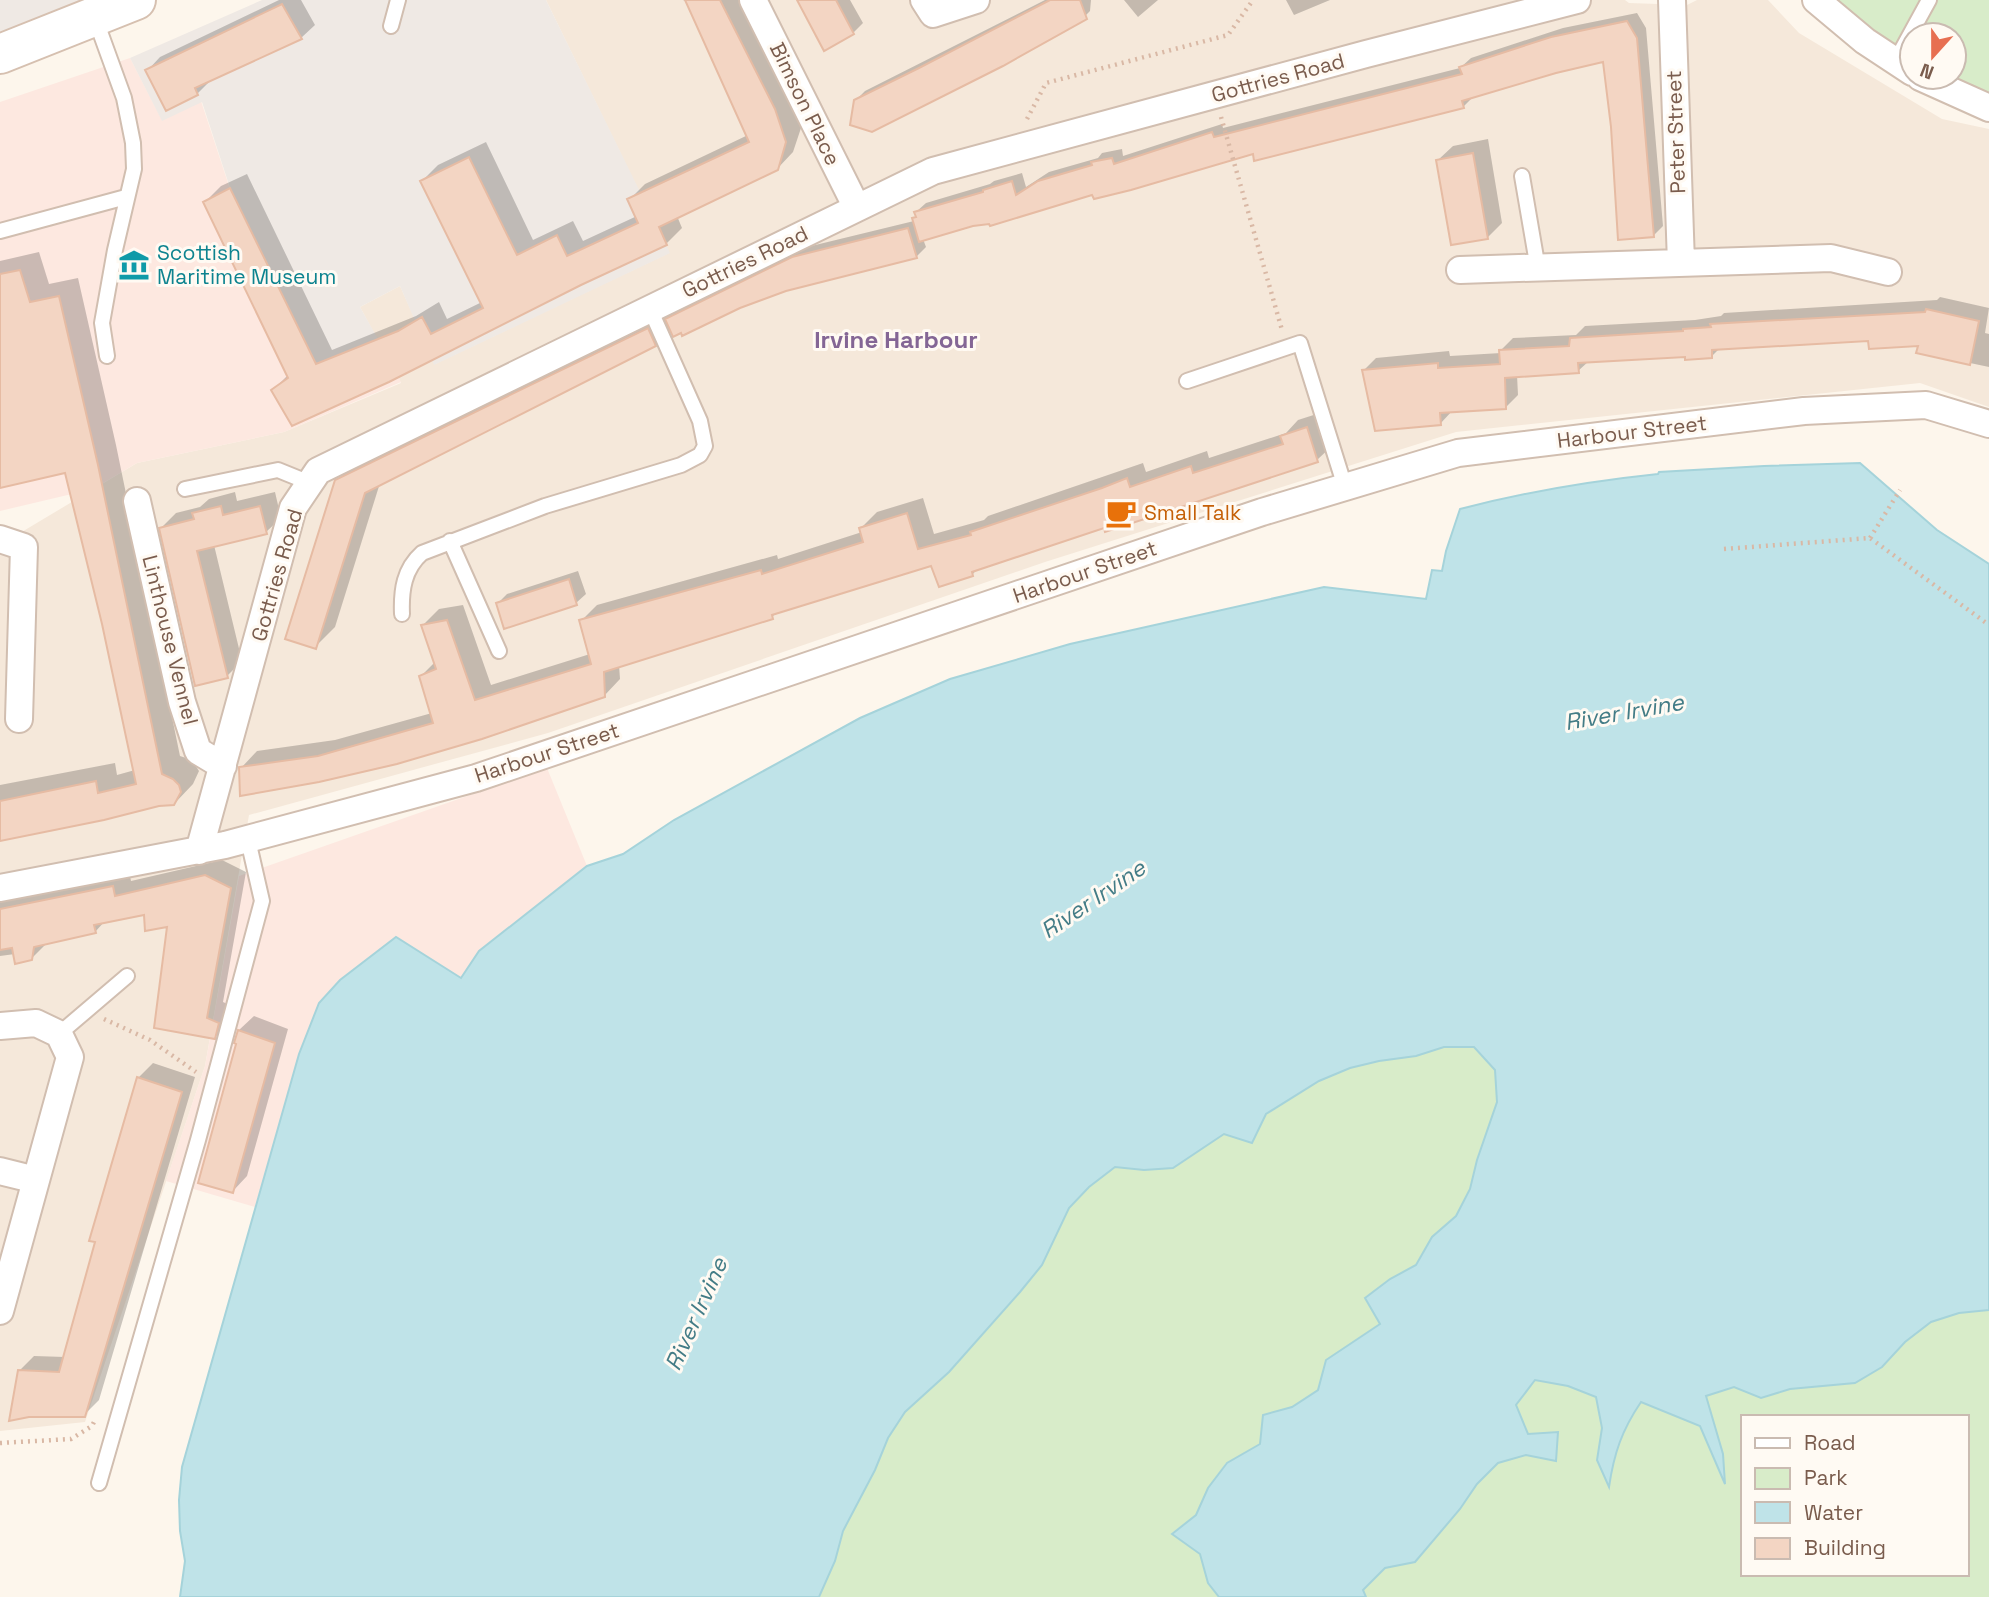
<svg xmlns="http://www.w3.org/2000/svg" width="1989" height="1597" font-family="'Space Grotesk',sans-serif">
<rect width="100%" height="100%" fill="#fdf6ec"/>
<!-- residential -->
<path fill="#f5e8da" d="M546,0H1625L1629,3L1687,5L1697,0H1768L1799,33L1942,119L1989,129V407L1920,383L1456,432L1045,562L548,733L249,815L205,1066L85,1422L0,1431V545L137,463L284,432L401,383L360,307L400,286L435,364L669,253Z"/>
<!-- commercial -->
<path fill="#fde8e0" d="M130,58L162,120L201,101L230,189L379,341L401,382L284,432L137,463L93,489L0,511V102Z
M547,768L587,866L479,951L461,979L396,937L340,980L319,1003L299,1054L255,1207L166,1181L205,1066L239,876Z"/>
<!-- industrial -->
<path fill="#efe9e4" d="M0,0H105L0,41Z
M262,0H546L670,253L434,365L400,286L360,307L379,341L316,364L230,188L202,102L162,121L130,58Z"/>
<!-- green -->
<path fill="#d8ecc9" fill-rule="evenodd" d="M1832,0H1989V108L1924,77H1954V35H1912V67Z
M1444,1047H1474L1495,1070L1497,1102L1477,1160L1470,1189L1456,1216L1432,1237L1416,1265L1390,1279L1380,1324L1326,1360L1318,1390L1292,1407L1263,1415L1260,1444L1226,1463L1208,1488L1196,1515L1172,1533L1200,1554L1208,1583L1219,1597H819L835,1561L843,1531L875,1470L888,1438L905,1412L949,1372L1020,1292L1042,1265L1069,1208L1089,1187L1115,1167L1144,1170L1173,1168L1224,1134L1266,1114L1319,1081L1350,1068L1379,1061L1416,1056Z
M1989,1310V1597H1366L1363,1590L1385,1568L1415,1562L1460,1509L1477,1484L1498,1463L1526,1455L1528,1434L1516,1405L1535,1380L1568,1386L1596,1397L1602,1428L1597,1460L1609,1485L1613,1456L1625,1427L1640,1402L1700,1426L1724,1481L1723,1454L1706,1396L1735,1387L1761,1397L1790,1389L1855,1383L1882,1367L1905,1342L1931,1322L1959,1313ZM1742,1417H1966V1574H1742Z"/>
<!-- water -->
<path fill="#bfe3e8" stroke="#a5d3da" stroke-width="2" d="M1860,463L1937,530L1989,564V1310L1959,1313L1931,1322L1905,1342L1882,1367L1855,1383L1790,1389L1761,1398L1734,1387L1706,1396L1723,1454L1725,1484L1700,1426L1641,1402C1622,1430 1614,1453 1609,1487L1597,1460L1602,1428L1596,1397L1568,1386L1535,1380L1516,1405L1528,1434L1558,1432L1556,1461L1526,1455L1498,1463L1477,1484L1460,1509L1415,1562L1385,1568L1363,1590L1366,1597H1219L1208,1583L1200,1554L1172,1534L1196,1515L1208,1488L1227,1463L1260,1444L1263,1415L1292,1407L1318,1390L1326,1360L1380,1324L1365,1298L1390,1279L1416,1265L1432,1237L1456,1216L1470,1189L1477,1160L1497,1102L1495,1070L1474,1047H1444L1416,1056L1379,1061L1350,1068L1319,1081L1266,1114L1252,1143L1224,1134L1173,1168L1144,1170L1115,1167L1089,1187L1069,1208L1042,1265L1020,1292L949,1372L905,1412L888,1438L875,1470L843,1531L835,1561L819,1597H180L185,1561L180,1531L179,1500L182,1467L299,1054L319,1003L340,980L396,937L461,978L479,951L587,866L623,854L674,820L860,718L950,679L1070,644L1324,587L1426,599L1432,570L1442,571L1446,551L1460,509C1525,492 1591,481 1658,474L1659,472L1764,466Z"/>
<!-- shadow -->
<path fill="#0003" d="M279,0H301L315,25L301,38L211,80L197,94L147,71L160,57Z
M683,0H744L802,125L793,152L777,169L677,216L682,228L666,244L580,283L273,390L289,374L205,202L221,186L247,174L332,350L416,316L439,302L447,319L482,302L422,181L438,165L486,142L533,240L573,221L583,241L637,216L629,200L645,184L748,135L689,3Z
M799,0H850L863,23L853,33Z
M1045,0H1091L1090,11L1080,21L855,101L865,91Z
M1124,0H1158L1138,17Z
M1286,0H1330L1294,15Z
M1637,13L1646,28L1663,226L1653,236L1612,126L1605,60L1556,72L1473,97L1463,107L1254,152L923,239L926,247L916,257L785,289L671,328L655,345L380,483L335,627L315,647L337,481L357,461L668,309L671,316L677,310L803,248L914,221L916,212L926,203L990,184L994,181L1022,173L1026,187L1049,172L1098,158L1102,153L1122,149L1123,156L1222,124L1223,128L1460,68L1471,58L1563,28Z
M1488,139L1502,223L1487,238L1438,160L1453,146Z
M39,252L49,284L78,278L116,445L180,756L192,760L199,771L193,784L174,804H159L0,839V785L115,763L117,775L135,770L103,624L66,471L0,486V261Z
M1940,297L1989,308L1985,333L1989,334V367L1918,352L1920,344L1870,339L1720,348L1712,356L1686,355L1589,361L1578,371L1517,375L1518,395L1506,407L1453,410L1440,424L1364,370L1376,358L1449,351L1450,356L1501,353L1500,351L1513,338L1576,335L1585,326L1695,320L1721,316L1724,313L1937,300Z
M1323,412L1334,444L1317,460L979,567L972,575L932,564L777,612L772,617L619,665L620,679L604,696L444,748L241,768L257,751L335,740L432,713L421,676L436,661L423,625L439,609L463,605L491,685L590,654L581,621L597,605L777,555L778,559L862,532L861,528L877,512L923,498L934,534L984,520L988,516L1143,463L1146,472L1207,451L1209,458L1286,433L1298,420Z
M235,492L237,501L275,492L281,518L266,532L214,545L242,661L227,676L161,528L176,513L200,507L209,499Z
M578,571L586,594L576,603H498L507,594Z
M222,860L246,872L223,1002L234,1007L231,1021L214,1038L169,924L145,913L105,921L95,932L48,942L31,959L15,954L0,956V900L129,871L131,881Z
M254,1016L288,1029L247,1176L233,1191L239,1030Z
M153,1063L195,1077L99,1400L84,1415L19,1371L34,1356L65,1357L138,1078Z"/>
<!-- building -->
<path fill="#f3d5c3" stroke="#e6bba3" stroke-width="2" d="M685,0H720L775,109L786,142L778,170L659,227L667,245L581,285L389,382L292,426L271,390L288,378L203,202L230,188L316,364L398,331L422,317L431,334L483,308L420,181L469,157L517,255L557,235L567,256L638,223L627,199L749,142Z
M797,0H836L854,34L824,51Z
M1050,0H1080L1087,19L1003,66L872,132L850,125L854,100L919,68Z
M282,4L302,39L195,88L198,95L166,111L145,70Z
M1627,21L1637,38L1654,237L1618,240L1611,127L1603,62L1556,73L1462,101L1464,108L1254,161L1253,154L1131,190L1094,199L1092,195L990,226L989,224L973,226L919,242L912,218L916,217L914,212L983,192V190L1012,181L1016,195L1038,181L1092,165L1091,162L1112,158L1114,164L1212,132L1214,137L1462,74L1459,67L1551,37Z
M1473,153L1488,239L1451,245L1436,160Z
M908,228L917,258L786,291L740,308L682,336L681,333L673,337L665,319L792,257Z
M20,270L30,302L59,296L98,465L162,774L173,779L179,785L181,792L174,805L159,806L104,820L0,841V801L96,781L98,793L136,784L102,624L65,473L0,488V274Z
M1926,309L1979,321L1970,365L1916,353L1918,346L1869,349L1868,341L1712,350V358L1685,360V357L1578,363L1579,373L1505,378L1506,409L1440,413L1441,425L1375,431L1362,370L1438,363V368L1500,364L1499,350L1569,346L1570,338L1683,331V329L1711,327L1710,324L1925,312Z
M648,328L656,346L365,493L316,649L285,639L335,480Z
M1307,427L1318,462L1105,532L1104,528L972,572L973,576L939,587L931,566L772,615L773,619L604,672L605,697L482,739L397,764L319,782L240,796L239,767L318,756L433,723L419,676L436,669L421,625L447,620L475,700L591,664L579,620L761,570L762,574L863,542L859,528L907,513L918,549L971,535L970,532L1102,488L1127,478L1130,487L1191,466L1193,473L1283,444L1280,436Z
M221,506L223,515L260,506L267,534L197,551L228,678L195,686L159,528L194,519L192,513Z
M569,579L577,605L504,629L496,603Z
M205,875L231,888L207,1018L219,1023L215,1039L154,1028L167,927L145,931L144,915L94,925L96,933L34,947L32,960L15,964L12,948L0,950V909L113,886L115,896Z
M238,1030L275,1043L233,1193L198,1183L236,1044L234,1043Z
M137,1077L182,1092L85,1417H29L9,1421L18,1370L59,1372L95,1242L89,1241Z"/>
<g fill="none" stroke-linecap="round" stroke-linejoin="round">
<!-- lane casing -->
<g stroke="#d1beb0" stroke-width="18">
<path id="lane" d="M95,18L124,98L133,143L134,169L115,250L102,323L107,356
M391,26L398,0
M1895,62L1929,0
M1522,176L1538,269
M0,231L126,197
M1187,381L1300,343L1345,487
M185,489L278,470L310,483
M450,541L499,651
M402,614C401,590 404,569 422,553L545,506L681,465L700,455L705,446L700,421L650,309
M59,1034L127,976
M99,1483L198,1140L262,901L248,840"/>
</g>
<!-- street casing -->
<g stroke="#d1beb0" stroke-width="30">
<path id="street" d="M753,0L857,208
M924,0L933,14L976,0
M1672,0L1681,263
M1816,0L1865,41L1912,72
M1920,77L1989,108
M1460,270L1831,258L1888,272
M137,501L182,702L198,751L223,766
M0,539L24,547L19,719
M199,851L293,508L318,471L933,171L1366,54L1577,0
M0,888L225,845L476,778L1262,512L1458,453L1804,411L1926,405L1989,424
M0,1026L36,1023L59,1034L70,1057L0,1311
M0,1171L36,1180"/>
</g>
<!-- secondary casing -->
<g stroke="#d6c0b0" stroke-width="42">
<path id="secondary" d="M0,54L136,0"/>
</g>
<!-- path -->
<path stroke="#d9b8a5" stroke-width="4.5" stroke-dasharray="2 5" stroke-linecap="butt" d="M1221,117L1282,330
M1027,119L1046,83L1228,35L1253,0
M1870,538L1900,490
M1724,549L1870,538L1989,625
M104,1019L150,1040L196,1072
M0,1443L71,1439L92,1426L94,1422"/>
<!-- lane -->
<use href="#lane" stroke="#fff" stroke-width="14"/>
<!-- street -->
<use href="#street" stroke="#fff" stroke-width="26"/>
<!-- secondary -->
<use href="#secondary" stroke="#fff" stroke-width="38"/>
</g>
<!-- icons -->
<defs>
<g id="museum-bare" transform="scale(2.415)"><path d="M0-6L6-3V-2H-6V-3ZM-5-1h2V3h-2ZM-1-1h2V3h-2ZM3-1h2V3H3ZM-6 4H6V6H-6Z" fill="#0f9aa8" stroke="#fffaf3" stroke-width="2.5" paint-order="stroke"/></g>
<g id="cafe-bare" transform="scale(2.415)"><path d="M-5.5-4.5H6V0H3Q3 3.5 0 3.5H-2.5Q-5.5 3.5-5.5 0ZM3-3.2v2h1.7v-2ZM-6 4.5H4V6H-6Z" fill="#e8710a" stroke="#fffaf3" stroke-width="2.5" paint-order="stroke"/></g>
</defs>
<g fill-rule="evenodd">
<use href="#museum-bare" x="134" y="265"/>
<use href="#cafe-bare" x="1121" y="513"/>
</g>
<g text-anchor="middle" stroke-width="6" stroke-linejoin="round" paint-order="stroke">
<!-- street labels -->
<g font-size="21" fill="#7a5c4d" stroke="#fffaf3">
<text transform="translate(1278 78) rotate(-15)" y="7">Gottries Road</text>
<text transform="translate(805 104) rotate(64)" y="7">Bimson Place</text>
<text transform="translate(1676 132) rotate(-92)" y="7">Peter Street</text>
<text transform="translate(745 262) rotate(-26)" y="7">Gottries Road</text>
<text transform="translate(1632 432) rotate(-7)" y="7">Harbour Street</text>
<text transform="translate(1085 572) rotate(-19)" y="7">Harbour Street</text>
<text transform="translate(277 575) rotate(-74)" y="7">Gottries Road</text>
<text transform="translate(170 640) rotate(76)" y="7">Linthouse Vennel</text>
<text transform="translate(547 753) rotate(-18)" y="7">Harbour Street</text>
</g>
<!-- culture labels -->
<g font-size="21" fill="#0d838f" stroke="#fffaf3" text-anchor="start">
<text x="157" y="260">Scottish<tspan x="157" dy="24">Maritime Museum</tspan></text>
</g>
<!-- food labels -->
<g font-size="21" fill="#c56008" stroke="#fffaf3" text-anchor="start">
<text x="1144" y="520">Small Talk</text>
</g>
<!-- water labels -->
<g font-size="23" font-style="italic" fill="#437c86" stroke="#fffaf3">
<text transform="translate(1624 712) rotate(-10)" y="8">River Irvine</text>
<text transform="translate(1093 899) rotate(-34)" y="8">River Irvine</text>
<text transform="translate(696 1314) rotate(-66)" y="8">River Irvine</text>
</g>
<!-- quarter labels -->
<g font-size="24" font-weight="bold" fill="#846695" stroke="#fffaf3">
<text x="896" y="348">Irvine Harbour</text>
</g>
</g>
<!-- legend -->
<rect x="1741" y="1415" width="228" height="161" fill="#fffaf3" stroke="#cabbb1" stroke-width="2"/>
<rect x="1755" y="1438" width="35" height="10" fill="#ffffff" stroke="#cabbb1" stroke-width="2"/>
<text x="1804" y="1450" font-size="21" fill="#7a5c4d">Road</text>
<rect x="1755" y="1468" width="35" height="21" fill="#d8ecc9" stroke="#cabbb1" stroke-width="2"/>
<text x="1804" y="1485" font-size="21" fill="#7a5c4d">Park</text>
<rect x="1755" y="1502" width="35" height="21" fill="#bfe3e8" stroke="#cabbb1" stroke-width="2"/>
<text x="1804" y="1520" font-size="21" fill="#7a5c4d">Water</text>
<rect x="1755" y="1538" width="35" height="21" fill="#f3d5c3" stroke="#cabbb1" stroke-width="2"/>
<text x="1804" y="1555" font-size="21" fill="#7a5c4d">Building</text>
<!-- north arrow -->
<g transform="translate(1933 56) rotate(201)"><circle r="33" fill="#fffaf3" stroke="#cabbb1" stroke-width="2"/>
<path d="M0-5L12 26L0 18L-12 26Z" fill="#e76f51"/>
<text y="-10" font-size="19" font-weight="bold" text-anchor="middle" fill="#7a5c4d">N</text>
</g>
</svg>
